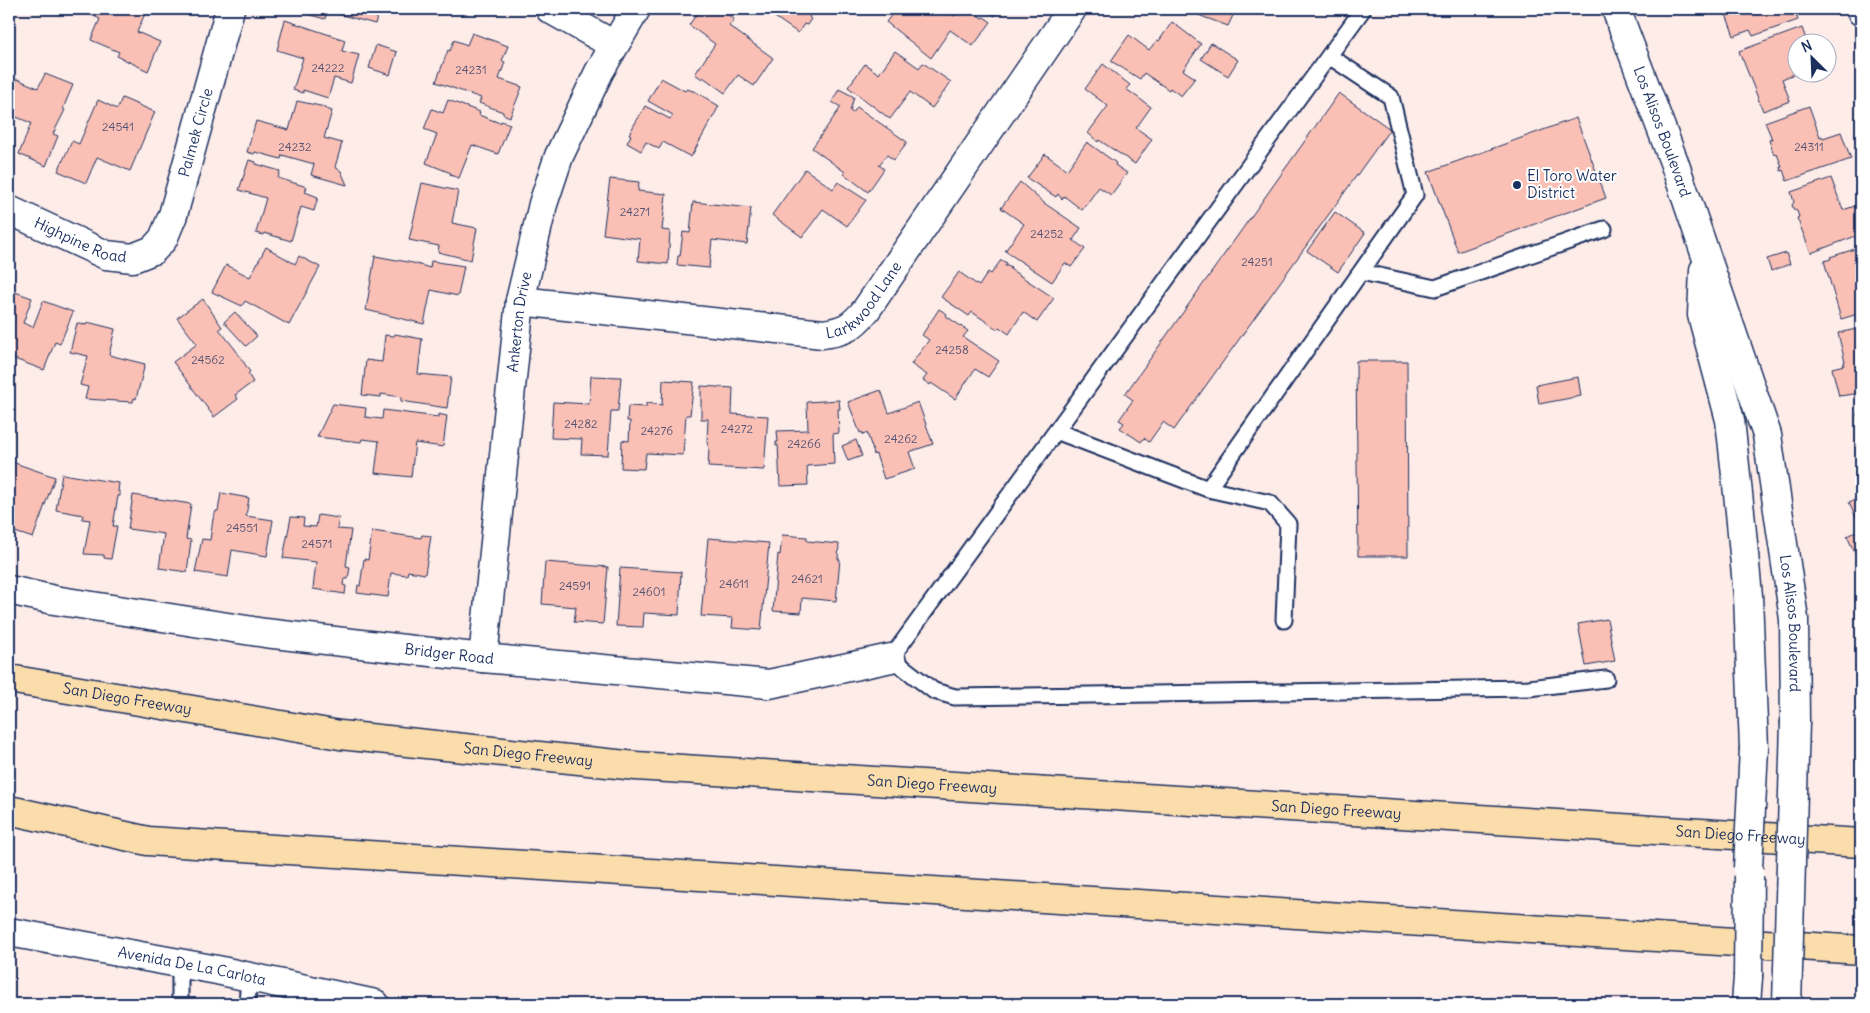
<svg xmlns="http://www.w3.org/2000/svg" width="1870" height="1013" font-family="Delius,sans-serif">
<rect width="100%" height="100%" fill="#feece9"/>
<filter id="ink" filterUnits="userSpaceOnUse"><feTurbulence type="fractalNoise" baseFrequency=".02" numOctaves="2"/><feDisplacementMap in="SourceGraphic" scale="10" xChannelSelector="R" yChannelSelector="G"/><feConvolveMatrix kernelMatrix="1 2 1 2 8 2 1 2 1" color-interpolation-filters="sRGB"/></filter>
<g filter="url(#ink)">
<!-- building -->
<path fill="#fbc0b5" stroke="#1b2f5e" d="M87,9H147L137,32L160,42L148,71L117,56L119,52L91,40L100,19L85,12Z
M293,9H380L375,24L327,11L325,19L292,10Z
M700,9H719L734,19L729,26L773,58L754,86L738,75L725,93L703,77L702,79L695,74L715,44L689,25Z
M763,9H815L809,17L811,19L807,25L804,24L798,33Z
M896,9H944L954,16L959,9H969L982,18L984,17L991,22L973,46L950,30L931,58L886,22Z
M988,9H1000L995,16L988,11Z
M1182,9H1236L1228,26Z
M1724,9H1794L1798,20L1753,36L1750,30L1734,36Z
M285,20L345,40L342,51L359,55L351,83L334,78L328,98L303,90V93L293,90L303,58L277,50Z
M1172,22L1201,44L1183,70L1195,78L1181,96L1170,88L1169,90L1144,73L1140,79L1111,61L1129,35L1149,50L1157,40L1159,41Z
M1802,28L1807,42H1798V72H1799L1782,79L1790,101L1763,111L1743,60H1742L1739,51Z
M472,33L508,46L502,61L505,62L499,79L522,87L510,117L503,114V112L479,103L481,98L436,82L448,50L450,51L454,40L467,45Z
M1211,43L1238,60L1228,76L1201,59Z
M376,45L397,52L390,75L369,68Z
M895,51L919,68L923,63L951,82L932,108L910,92L890,119L848,87L865,64L879,74Z
M1103,64L1130,85L1126,89L1151,107L1136,128L1152,139L1135,164L1099,140L1098,142L1088,133L1108,106L1085,89Z
M45,74L73,85L67,99L63,109L65,110L53,134L58,136L46,166L19,154L31,123L9,114V99L17,79L38,88Z
M661,78L685,91L687,89L696,92L719,106L691,157L663,142L659,149L646,142L641,151L627,143L631,135L629,134L645,106L670,119L673,115L648,101Z
M839,89L854,97L850,111L853,113L857,107L907,142L894,160L887,155L879,165L884,169L868,192L844,174L845,172L812,148L841,107L832,102Z
M1339,93L1390,129L1174,430L1163,422L1149,442L1144,438L1141,442L1120,428L1124,423L1119,420L1133,400L1125,394Z
M122,98L155,112L130,171L97,157L86,183L58,171L72,141L79,144L98,100L117,109Z
M448,100L480,112L479,115L500,123L501,121L510,124L498,154L472,145L459,178L450,175L451,173L426,163L437,134L424,129L432,109L443,113Z
M297,101L325,107L324,108L332,111L324,138L342,143L335,167L341,171L347,185L311,175L314,164L282,155L281,159L255,152L254,154L247,152L256,121L289,130Z
M1809,106L1820,137L1822,136L1823,138L1841,132L1851,159L1787,181L1783,170L1781,171L1780,167H1782L1777,154L1774,155L1769,140L1772,139L1765,122Z
M1576,118L1606,198L1458,252L1428,172Z
M1087,142L1116,163L1115,165L1127,173L1111,195L1099,187L1082,210L1064,196L1062,199L1058,194L1056,197L1027,178L1045,154L1067,170Z
M249,160L256,162V164L280,171L278,178L307,187L305,192L318,197L314,211L301,207L291,241L264,233V235L256,233L266,198L239,190Z
M805,169L833,189L838,182L866,200L847,226L823,209L802,237L772,215Z
M1831,178L1843,210L1861,204V234L1811,253L1797,218L1799,217L1797,211L1794,210L1792,205L1794,202L1791,192Z
M610,179L639,182L638,191L666,194L662,230L670,231L668,264L638,261L640,239L603,234Z
M1020,182L1044,203L1081,228L1073,240L1085,249L1071,267L1065,263L1052,282L1005,251L1024,224L1001,208Z
M422,183L458,191L452,223L477,228L471,260L438,252L439,246L409,240Z
M693,202L751,208L747,244L712,240L709,268L677,265L678,256H680L683,232L690,233Z
M1335,212L1365,233L1338,272L1307,251Z
M266,247L295,264L299,256L320,267L289,325L245,301L242,306L212,292L226,265L250,277Z
M1861,247V313L1841,319L1824,261L1831,259L1830,257Z
M1786,253L1790,264L1771,271L1767,259Z
M375,256L413,263L430,268L431,261L464,266L458,296L431,290L424,324L366,310Z
M1001,260L1007,263L1005,266H1008L1011,268L1010,269L1054,298L1037,322L1023,312L1009,334L999,327L997,329L972,312L969,316L941,297L959,272L979,286L988,272L991,274Z
M12,291L32,298L23,323L33,327L43,301L73,312L60,344L55,342L44,370L9,357V300Z
M203,299L222,327L219,329L235,349L250,372L248,374L253,382L235,395L238,399L214,417L173,362L197,344L177,318Z
M939,309L947,314L946,316L968,331L963,337L999,361L988,377L975,369L955,399L931,383L930,385L923,380L927,375L911,364L929,340L922,335Z
M235,312L257,336L246,346L224,322Z
M87,322L115,329L109,355L145,364L136,399L134,398L133,402L85,399L88,387L80,385L88,356L70,352L77,323L86,325Z
M1861,328V393L1839,396L1832,368L1844,365V362H1845L1838,333Z
M395,334L422,339L418,374L451,377L447,408L401,401V397L381,394V397L362,395L366,360L382,362L385,335L394,336Z
M1356,361H1407L1408,556H1358Z
M591,376L621,377L618,411H611L608,455L581,454L582,439L551,438L553,402L589,404Z
M1578,377L1581,396L1539,404L1536,385Z
M663,380L694,382L690,415H686L683,455L646,453L644,469L621,468L622,440L629,441L630,421H627L628,406L646,407V403L662,405Z
M701,386L733,388L732,414L768,416L764,470L708,467L709,449L707,442L708,419H701Z
M881,390L889,413L918,402L933,444L909,452L915,469L884,479L876,454L874,455L873,451L867,433L863,435L862,432L860,433L848,402Z
M839,400L840,409H838L839,433L833,434L834,464L807,466L808,485L780,486L778,445L776,446V442H778L777,431L808,430L807,402Z
M333,404L366,408L365,417L382,419L383,410L438,417V414L447,416L443,447L415,443L411,477L375,473L379,441L362,439L361,442L317,437Z
M1861,412V431L1857,414Z
M856,440L862,456L848,461L842,446Z
M9,461L55,477L33,538L9,530V509L10,505L9,504Z
M62,474L119,483L118,492H120V496H118L113,526H117L111,559L104,558V555L84,554L90,520L82,519L83,515L56,510Z
M221,493L249,498L246,516L273,520L267,556L232,550L228,577L195,572L202,539L210,540L213,519L216,511H218Z
M133,495L191,504L186,539L191,540L187,572L159,568L164,534L128,529Z
M1861,497V528L1849,502Z
M318,515L339,518L337,529L351,530L346,566L350,567L348,579H344L343,585L346,586L345,594L313,589L316,562L283,558L291,517L304,518L303,526L316,527Z
M1861,529V555L1857,558L1847,536Z
M372,531L421,538L422,535L431,536L425,574L408,571L407,575L391,573L388,597L357,593L358,585L360,586L364,559L368,560Z
M782,535L807,537V541L839,544L838,559H840L836,601L802,598L801,613L773,611L778,554L780,555Z
M708,538L769,543L761,630L732,628L733,618L701,616Z
M545,562L608,567L603,624L574,622L576,607L542,604Z
M620,568L681,572L679,615L644,613L643,627L616,626Z
M1607,619L1615,661L1586,666L1578,624Z"/>
<g fill="none" stroke-linecap="round" stroke-linejoin="round">
<!-- lane casing -->
<g stroke="#1b2f5e" stroke-width="19">
<path id="lane" d="M1363,9L891,658L934,691L955,697L1529,688L1606,679
M1361,272L1435,288L1604,229
M1056,431L1208,489L1415,195L1391,97L1329,56
M1208,489L1270,503L1288,524L1284,620
M180,963V1004
M247,1004L249,977"/>
</g>
<!-- street casing -->
<g stroke="#1b2f5e" stroke-width="31">
<g id="street">
<path d="M550,9L614,45"/>
<path d="M1860,9L1861,11"/>
<path id="s1" d="M9,210L106,255L133,258L153,250L163,239L173,215L230,9"/>
<path id="s2" d="M520,301L823,334C845,331 852,327 866,310L1072,9"/>
<path id="s3" d="M9,590L54,600L265,633L483,658L769,684L891,658"/>
<path id="s4" d="M483,658L520,301L543,204L559,156L599,72L636,9"/>
</g>
</g>
<!-- secondary casing -->
<g stroke="#1b2f5e" stroke-width="31">
<g id="secondary">
<path id="s5" d="M1616,9L1674,162L1767,435L1794,619L1795,722"/>
<path d="M1704,270L1702,315L1730,420L1740,512L1748,596L1754,748"/>
<path id="s6" d="M9,932L217,970L375,1004"/>
<path d="M1746,1004L1748,977"/>
</g>
</g>
<!-- highway casing -->
<g stroke="#1b2f5e" stroke-width="31">
<g id="highway">
<path id="s7" d="M9,679L340,735L636,766L1861,843"/>
<path d="M9,810L148,841L1861,950"/>
</g>
</g>
<!-- lane -->
<use href="#lane" stroke="#fff" stroke-width="15"/>
<!-- street -->
<use href="#street" stroke="#fff" stroke-width="28"/>
<!-- secondary -->
<use href="#secondary" stroke="#fff" stroke-width="28"/>
<!-- highway -->
<use href="#highway" stroke="#faddab" stroke-width="28"/>
<!-- secondary-bridge casing -->
<g stroke="#1b2f5e" stroke-width="31" stroke-linecap="butt">
<path id="secondary-bridge" d="M1748,868L1754,748
M1748,977L1749,876
M1787,1004L1795,722"/>
</g>
<!-- secondary-bridge -->
<use href="#secondary-bridge" stroke="#fff" stroke-width="28"/>
</g>
</g>
<!-- markers -->
<circle fill="#1b2f5e" stroke="#fff" stroke-width="2" cx="1517" cy="185" r="5"/>
<g text-anchor="middle" stroke-width="4" stroke-linejoin="round" paint-order="stroke">
<!-- number labels -->
<g font-size="12" fill="#535374">
<text x="328" y="72">24222</text>
<text x="471" y="74">24231</text>
<text x="118" y="131">24541</text>
<text x="295" y="151">24232</text>
<text x="1809" y="151">24311</text>
<text x="635" y="216">24271</text>
<text x="1047" y="238">24252</text>
<text x="1257" y="266">24251</text>
<text x="952" y="354">24258</text>
<text x="208" y="364">24562</text>
<text x="581" y="428">24282</text>
<text x="737" y="433">24272</text>
<text x="657" y="435">24276</text>
<text x="901" y="443">24262</text>
<text x="804" y="448">24266</text>
<text x="242" y="532">24551</text>
<text x="317" y="548">24571</text>
<text x="807" y="583">24621</text>
<text x="734" y="588">24611</text>
<text x="575" y="590">24591</text>
<text x="649" y="596">24601</text>
</g>
<!-- street labels -->
<g font-size="15" fill="#1b2f5e" stroke="#fff">
<text dy="5" stroke="none"><textPath href="#s1" startOffset="282">Palmek Circle</textPath></text>
<text dy="5" stroke="none"><textPath href="#s5" startOffset="131">Los Alisos Boulevard</textPath></text>
<text dy="5" stroke="none"><textPath href="#s1" startOffset="78">Highpine Road</textPath></text>
<text dy="5" stroke="none"><textPath href="#s2" startOffset="360">Larkwood Lane</textPath></text>
<text dy="5" stroke="none"><textPath href="#s4" startOffset="338">Ankerton Drive</textPath></text>
<text dy="5" stroke="none"><textPath href="#s5" startOffset="642">Los Alisos Boulevard</textPath></text>
<text dy="5" stroke="none"><textPath href="#s3" startOffset="445">Bridger Road</textPath></text>
<text dy="5" stroke="none"><textPath href="#s7" startOffset="120">San Diego Freeway</textPath></text>
<text dy="5" stroke="none"><textPath href="#s7" startOffset="525">San Diego Freeway</textPath></text>
<text dy="5" stroke="none"><textPath href="#s7" startOffset="930">San Diego Freeway</textPath></text>
<text dy="5" stroke="none"><textPath href="#s7" startOffset="1335">San Diego Freeway</textPath></text>
<text dy="5" stroke="none"><textPath href="#s7" startOffset="1740">San Diego Freeway</textPath></text>
<text dy="5" stroke="none"><textPath href="#s6" startOffset="186">Avenida De La Carlota</textPath></text>
</g>
<!-- poi labels -->
<g font-size="15" fill="#1b2f5e" stroke="#fff" text-anchor="start">
<text x="1527" y="181">El Toro Water<tspan x="1527" dy="17">District</tspan></text>
</g>
</g>
<!-- margin -->
<rect width="1870" height="1013" fill="none" stroke="#fff" stroke-width="30"/>
<rect x="15" y="15" width="1840" height="983" fill="none" stroke="#1b2f5e" stroke-width="2" filter="url(#ink)"/>
<!-- north arrow -->
<g transform="translate(1812 58) rotate(336)"><circle r="24" fill="#ffffff" stroke="#a4acbf"/>
<path d="M0-4L9 19L0 12L-9 19Z" fill="#1b2f5e"/>
<text y="-8" font-size="14" font-weight="bold" text-anchor="middle" fill="#1b2f5e">N</text>
</g>
</svg>
